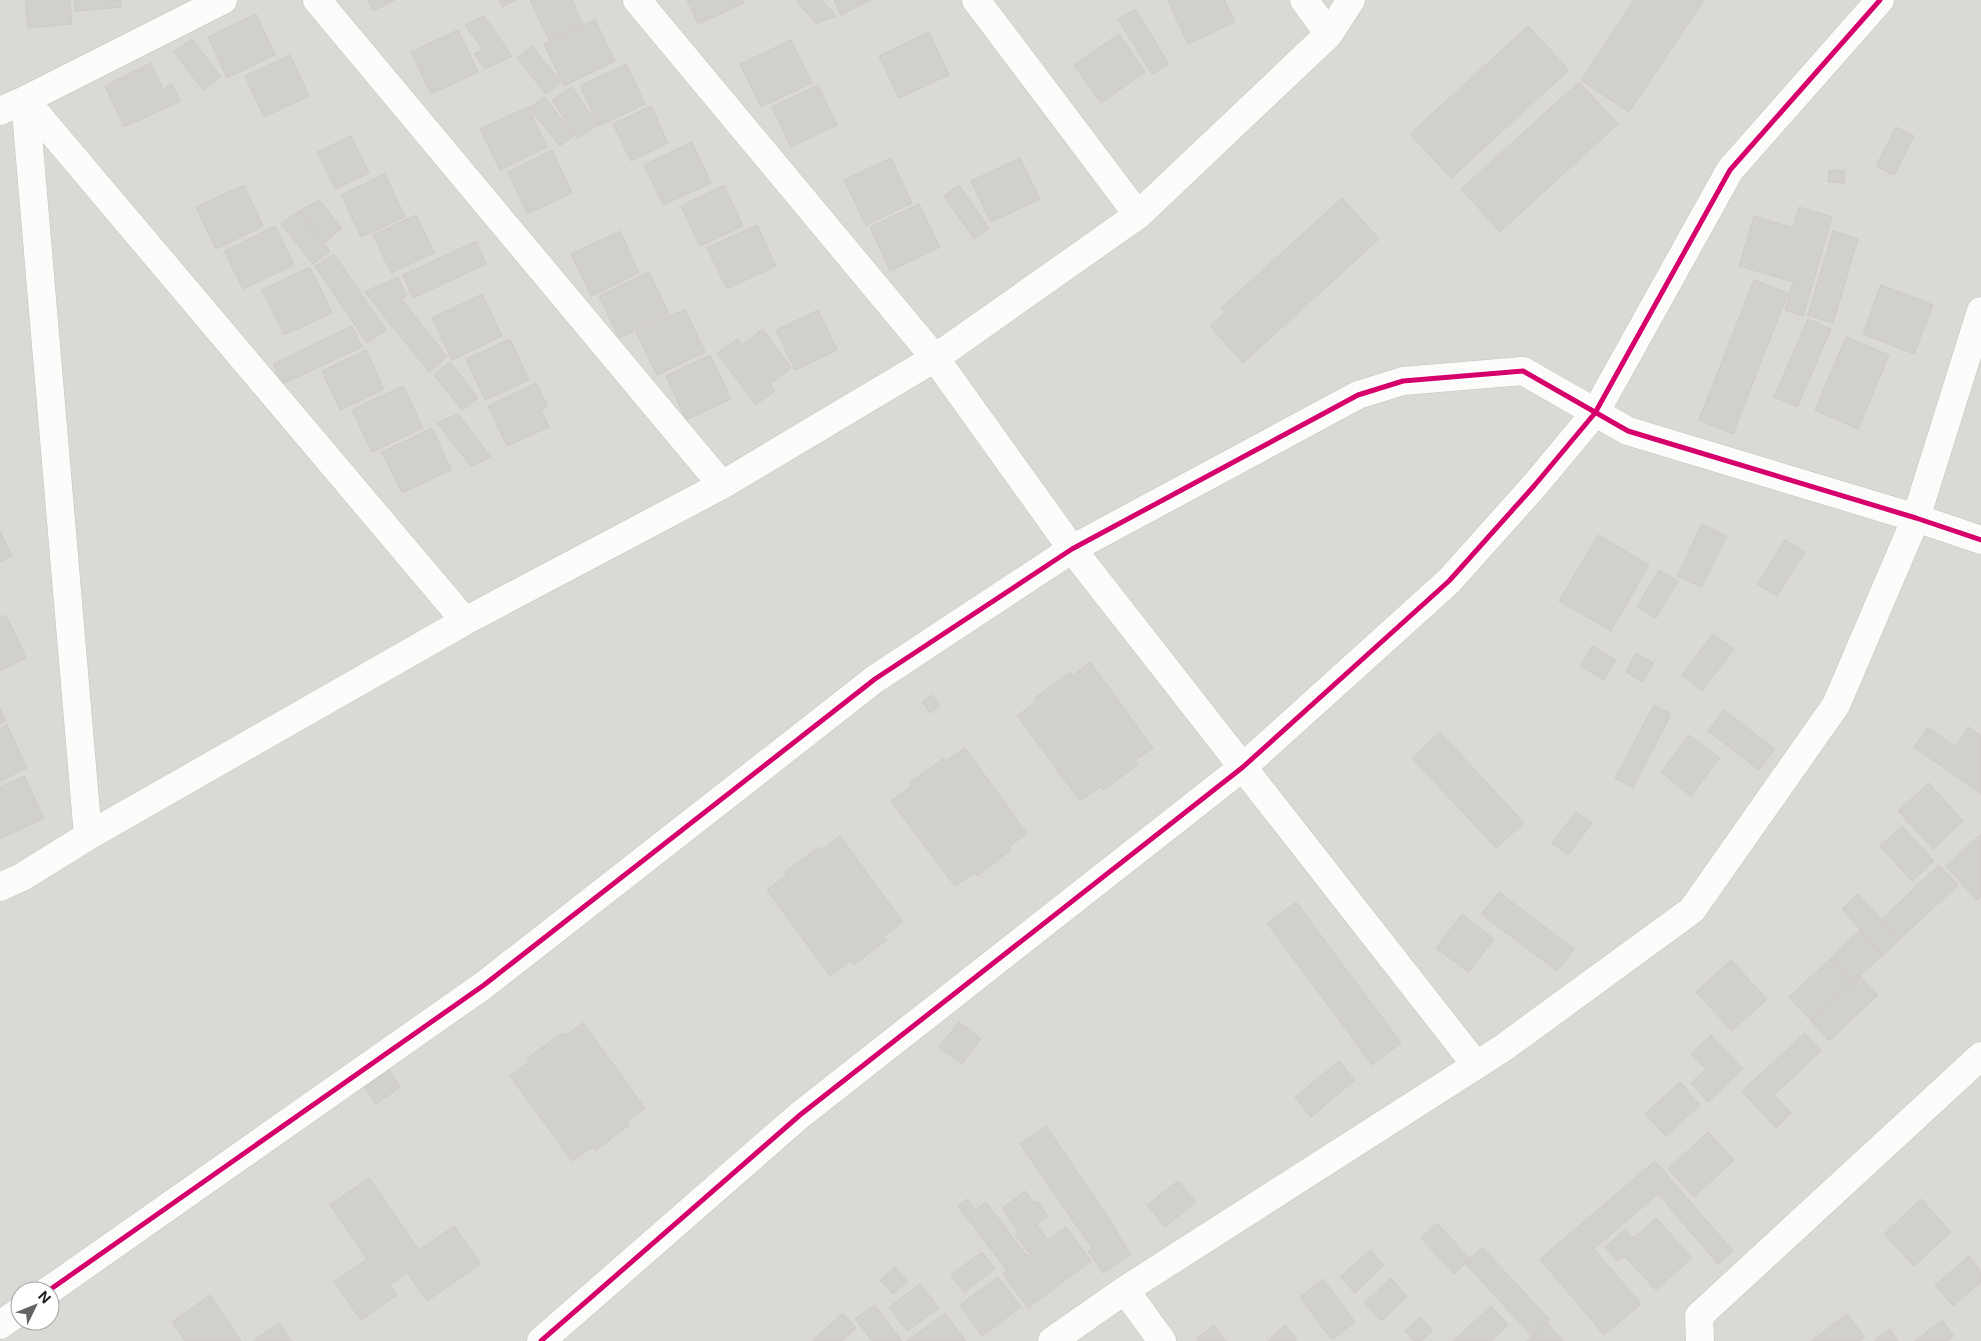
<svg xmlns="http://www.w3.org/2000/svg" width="1981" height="1341" font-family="Inter,sans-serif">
<rect width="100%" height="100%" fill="#ebeae5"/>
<!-- residential -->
<path fill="#dad9d6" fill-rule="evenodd" d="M0,0H1981V1341H0ZM20,1291H50V1321H20Z"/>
<!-- building -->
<path fill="#d2d0cc" stroke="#cecbc6" d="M25,0H70L72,24L28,28Z
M74,0H121V7L75,11Z
M368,0H395L373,11Z
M499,0H516L502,7Z
M530,0H572L583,24L549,40Z
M687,0H742L744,3L698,24Z
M796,0H822L836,16L816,24Z
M834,0H871L841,15Z
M1170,0H1224L1235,22L1188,44L1168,1Z
M1634,0H1704L1629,112L1581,80Z
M1135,9L1169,64L1152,74L1118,19Z
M256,14L275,55L227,78L208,37Z
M484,16L512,56L485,69L474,54L483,50L465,25Z
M595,20L615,61L564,86L544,44Z
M1528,26L1569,70L1451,178L1410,134Z
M458,30L478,72L431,94L411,52Z
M929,32L949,75L899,98L879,56Z
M1119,34L1145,72L1101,103L1074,65Z
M192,39L221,77L203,90L174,52Z
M791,40L812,83L761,107L740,64Z
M532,46L561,82L546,94L517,58Z
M290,55L309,96L264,117L245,76Z
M151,63L163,89L172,84L180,101L124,127L105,86Z
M626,64L645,104L599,126L580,86Z
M1579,82L1618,124L1500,232L1461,189Z
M818,85L837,125L791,147L772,107Z
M572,87L598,125L578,138L552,100Z
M544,97L575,135L560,146L529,108Z
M651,106L668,143L631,161L613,124Z
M528,107L547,147L500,170L480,129Z
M1896,127L1914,136L1894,175L1876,166Z
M351,136L369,173L335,189L317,152Z
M692,142L711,183L663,205L644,165Z
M552,150L572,193L527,214L508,172Z
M891,158L912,203L866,225L844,180Z
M1020,158L1040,199L991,222L971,181Z
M1829,170L1845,171L1844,183L1828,182Z
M385,174L405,217L361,237L341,195Z
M244,185L263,226L216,249L196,207Z
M724,185L743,226L700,246L681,206Z
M959,185L989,228L974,239L944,196Z
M1342,198L1379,239L1243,363L1210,326L1225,313L1221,308Z
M319,200L342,228L324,243L299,211Z
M919,204L940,247L890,271L870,227Z
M1799,207L1832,217L1803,316L1785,310L1793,282L1739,266L1754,216L1793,228Z
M299,211L330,251L313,264L281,224Z
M416,215L434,253L391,273L373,235Z
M757,225L776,266L727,289L707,248Z
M275,226L294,265L243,289L224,251Z
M620,231L639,273L591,296L571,254Z
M1833,231L1858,239L1833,323L1808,315Z
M476,241L486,264L413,298L403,275Z
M334,254L386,330L367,343L315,266Z
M310,267L332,313L284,335L262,290Z
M649,272L669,314L619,338L599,296Z
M398,277L407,296L401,298L447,357L429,372L365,292Z
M1754,280L1788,293L1733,434L1699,420Z
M1881,285L1933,305L1914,354L1863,334Z
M482,294L502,336L452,360L432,318Z
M685,309L705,352L657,375L636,332Z
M818,310L837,350L795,370L776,330Z
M1808,319L1831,329L1797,407L1774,397Z
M352,326L362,347L282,384L273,364Z
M763,329L791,368L770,384L775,391L756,405L717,353L737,339L742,345Z
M1846,337L1889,355L1858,429L1815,410Z
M510,339L529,380L485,400L466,359Z
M366,350L384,389L340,410L322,371Z
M710,355L731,399L686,420L666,376Z
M450,362L478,398L462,410L434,375Z
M536,383L548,406L541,410L549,427L507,446L488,406Z
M403,386L423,428L372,452L352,410Z
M458,414L491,457L471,466L437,423Z
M432,428L451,470L402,493L382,452Z
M1702,524L1727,536L1702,587L1677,576Z
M0,531L12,556L0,562Z
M1598,535L1649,565L1611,631L1559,601Z
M1785,540L1805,552L1777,596L1757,584Z
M1659,570L1678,581L1656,618L1637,607Z
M6,615L26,658L0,671V618Z
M1713,634L1734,649L1702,691L1682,675Z
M1592,646L1616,660L1604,680L1580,666Z
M1636,653L1654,663L1642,682L1626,672Z
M1090,662L1153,748L1134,761L1138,765L1103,790L1100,787L1080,801L1017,716L1037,701L1035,698L1070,672L1072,676Z
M932,695L940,706L930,713L922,702Z
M1654,705L1671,714L1633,788L1615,778Z
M0,708L6,721L0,724Z
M1724,710L1775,749L1759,770L1708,731Z
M7,725L27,768L0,781V729Z
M1928,727L1955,747L1969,727L1981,736V794L1914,747Z
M1440,732L1524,823L1496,848L1412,758Z
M1689,735L1720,758L1691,796L1661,772Z
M965,748L1027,833L1009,847L1011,850L977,876L975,872L955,886L891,801L912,786L909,783L944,758L946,761Z
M24,776L44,818L0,839V787Z
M1929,783L1963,821L1933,849L1898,811Z
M1576,812L1592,823L1568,855L1552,843Z
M1902,826L1934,861L1912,881L1880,846Z
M1981,834V896L1977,900L1946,866Z
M840,836L903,922L884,936L887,940L853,965L850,961L830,976L767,890L787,875L785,872L819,847L822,850Z
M1939,865L1958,885L1900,939L1882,919Z
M1499,892L1574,949L1557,971L1481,914Z
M1858,894L1900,939L1883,955L1842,909Z
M1296,902L1401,1043L1372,1065L1267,923Z
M1462,914L1494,939L1469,972L1436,948Z
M1860,930L1883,955L1852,983L1830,959Z
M1830,959L1852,983L1811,1021L1789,997Z
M1731,960L1767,999L1732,1031L1696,992Z
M1860,976L1878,995L1829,1041L1811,1021Z
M959,1022L981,1039L962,1064L939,1047Z
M583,1023L645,1108L627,1122L629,1125L595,1151L593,1147L572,1161L510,1076L530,1061L527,1058L562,1033L564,1036Z
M1805,1033L1821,1051L1774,1095L1791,1113L1776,1128L1742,1091Z
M1711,1035L1743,1069L1708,1102L1691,1083L1706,1069L1691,1054Z
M1339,1061L1355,1080L1311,1117L1295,1097Z
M389,1070L400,1087L376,1104L365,1087Z
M1680,1082L1700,1105L1666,1136L1645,1114Z
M1046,1126L1118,1232L1117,1233L1131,1254L1103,1273L1088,1251L1092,1248L1020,1144Z
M1708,1132L1734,1160L1694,1197L1668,1169Z
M1655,1161L1733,1251L1718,1264L1658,1194L1594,1249L1641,1304L1604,1335L1540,1259Z
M369,1178L419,1250L454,1226L481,1264L427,1301L407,1273L390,1285L397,1295L361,1320L334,1282L367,1259L330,1205Z
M1178,1181L1196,1202L1165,1227L1147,1205Z
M1025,1191L1034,1203L1037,1201L1048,1216L1037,1225L1048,1240L1066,1227L1091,1261L1028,1308L1003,1274L1007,1271L958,1206L967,1199L975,1210L986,1202L1027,1256L1030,1254L1015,1235L1019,1232L1002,1208Z
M1921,1199L1951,1232L1914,1266L1884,1234Z
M1656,1218L1692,1258L1656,1290L1624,1256L1618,1261L1605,1247L1625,1229L1634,1238Z
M1437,1223L1470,1259L1454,1274L1421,1238Z
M1482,1247L1550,1320L1532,1336L1465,1263Z
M1370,1250L1384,1265L1355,1293L1340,1277Z
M982,1252L995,1269L964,1292L951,1275Z
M1969,1256L1981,1272V1282L1953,1306L1935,1285Z
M895,1267L908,1281L893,1294L880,1280Z
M998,1277L1021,1307L982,1336L960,1305Z
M1391,1278L1407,1297L1381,1321L1364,1303Z
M1323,1279L1355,1322L1332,1340L1300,1297Z
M920,1284L939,1308L907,1331L889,1307Z
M210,1295L241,1341H185L172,1322Z
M875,1305L902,1341H872L855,1319Z
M1491,1306L1508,1325L1491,1341H1453Z
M843,1313L856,1328L842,1341H814L813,1340Z
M945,1313L966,1341H907Z
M1847,1314L1865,1337L1859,1341H1811Z
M1420,1317L1433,1331L1421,1341H1414L1405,1331Z
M1942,1320L1954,1336L1947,1341H1915Z
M279,1323L292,1341H253Z
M1547,1323L1563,1341H1527L1532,1336Z
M1214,1325L1226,1341H1198L1196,1339Z
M1285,1325L1297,1339L1295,1341H1268Z
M1890,1329L1898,1341H1876L1875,1340Z"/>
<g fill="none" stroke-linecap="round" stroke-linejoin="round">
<!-- street casing -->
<g stroke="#c3c3c1" stroke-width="29">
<path id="street" d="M317,0L722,485
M637,0L935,358L1072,549L1476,1065
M976,0L1138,215
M1304,0L1329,34
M25,100L88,836
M25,100L465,621
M0,111L25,100L223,0
M0,887L22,877L88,836L465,621L722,485L935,358L1138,215L1329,34L1351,0
M1125,1290L1162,1341
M48,1291L484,985L875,679L1072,549L1358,395L1403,381L1523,371L1628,431L1916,518L1981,540
M0,1325L20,1311
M541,1341L800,1115L1243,767L1449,581L1534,486L1595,413L1730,170L1880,0
M1052,1341L1125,1290L1503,1048L1692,910L1836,705L1916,518L1981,311
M1700,1341L1699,1316L1981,1056"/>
</g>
<!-- street -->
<use href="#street" stroke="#fcfcfb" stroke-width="28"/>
<!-- cycleway casing -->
<g stroke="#fff" stroke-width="8">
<path id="cycleway" d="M48,1291L484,985L875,679L1072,549L1358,395L1403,381L1523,371L1628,431L1916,518L1981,540
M541,1341L800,1115L1243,767L1449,581L1534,486L1595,413L1730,170L1880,0"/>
</g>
<!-- cycleway -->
<use href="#cycleway" stroke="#d6006c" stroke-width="5"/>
</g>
<!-- north arrow -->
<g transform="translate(35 1306) rotate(47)"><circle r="24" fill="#ffffff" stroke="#a4a4a4"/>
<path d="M0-4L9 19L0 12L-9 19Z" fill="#646462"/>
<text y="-8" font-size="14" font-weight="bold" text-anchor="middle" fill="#1c1c1c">N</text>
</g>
</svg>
